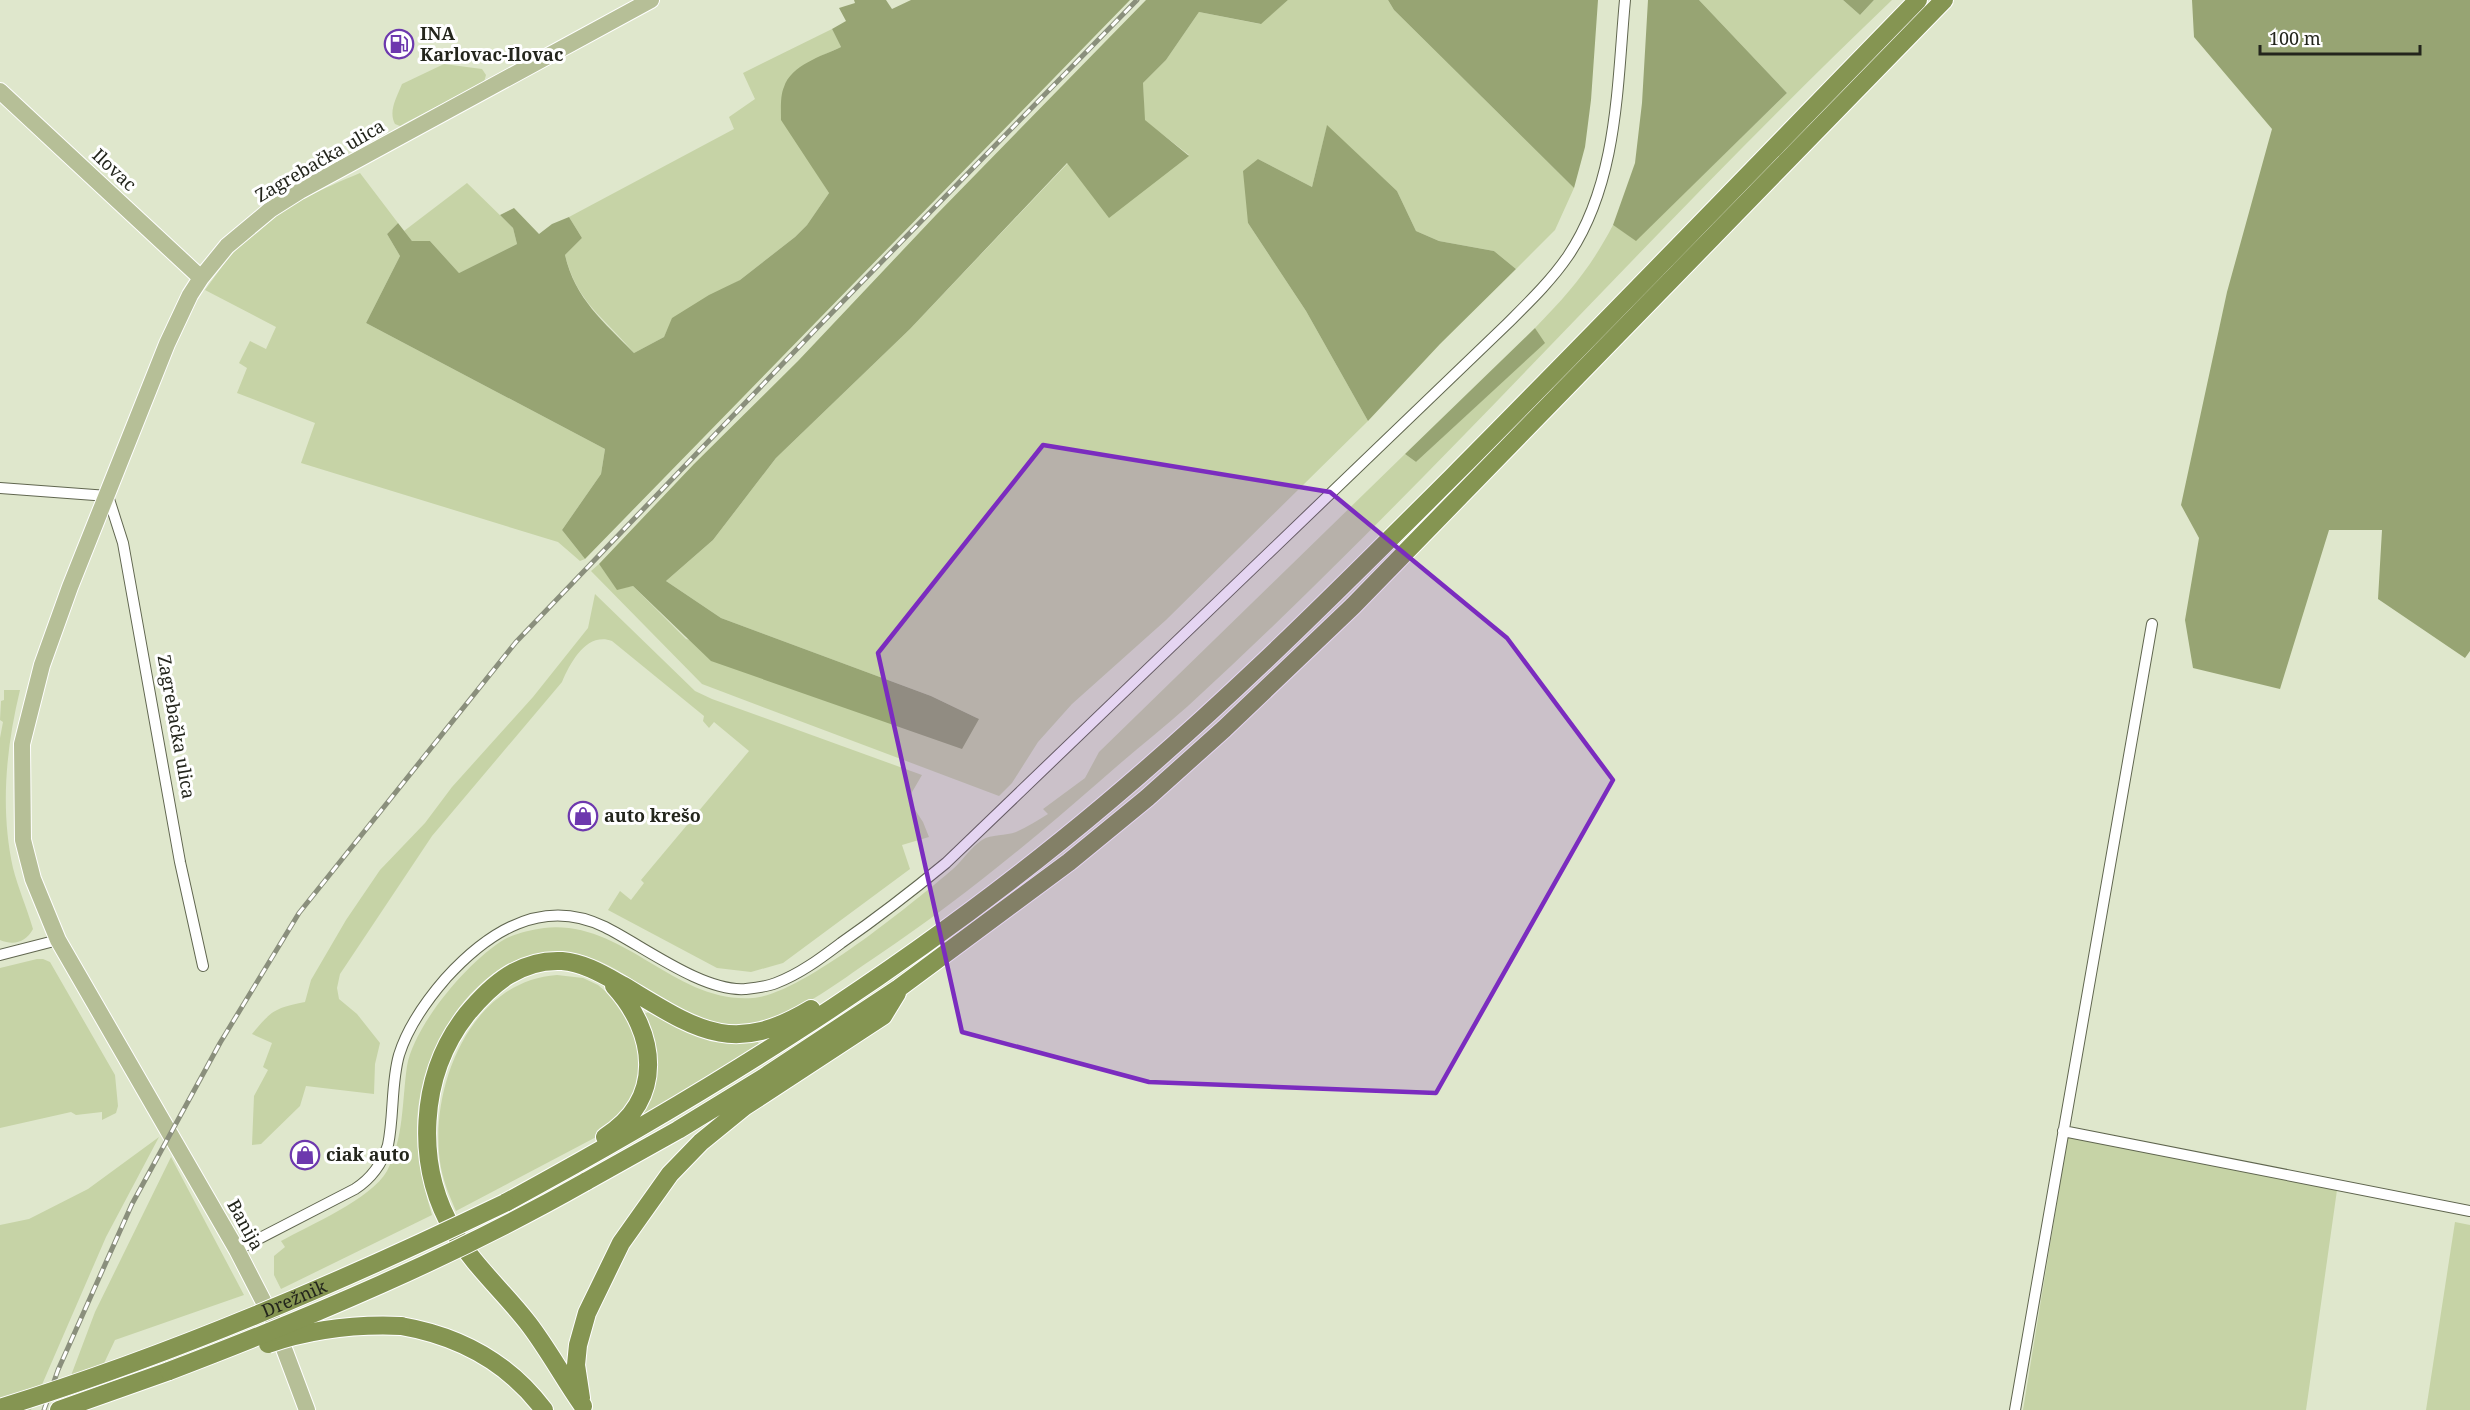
<svg xmlns="http://www.w3.org/2000/svg" width="2470" height="1410" font-family="'Noto Serif',serif">
<rect width="100%" height="100%" fill="#dfe7cc"/>
<!-- green -->
<path fill="#c6d3a6" d="M1288,0H1388L1394,10L1574,188L1555,230L1516,269L1494,251L1439,241L1416,231L1397,191L1327,126L1312,187L1258,159L1248,223L1306,311L1368,421L1166,620L1072,704L1038,742L1012,783L999,796L702,684L591,571L599,564L617,589L633,586L686,639L979,719L931,696L721,618L666,581L713,540L776,458L910,329L1068,163L1189,155L1144,120L1143,83L1166,60L1199,12L1260,24Z
M1699,0H1843L1860,15L1874,0H1892C1652,229 1433,481 1188,706C1159,732 1129,755 1100,781C1029,843 956,903 877,956C836,983 790,1023 738,1025C675,1028 636,967 578,954C493,936 430,1029 419,1102C413,1141 421,1178 432,1215L281,1289L274,1275V1256L285,1247L281,1241C310,1225 371,1199 387,1171C404,1139 402,1101 407,1066C414,1025 469,960 505,939C517,933 531,930 544,928C624,919 674,1004 753,998C801,995 914,902 953,869C963,860 971,847 982,840C991,834 1006,836 1016,832C1027,827 1038,820 1048,814L1043,809L1085,778L1099,752L1405,454L1416,462L1544,343L1535,328C1569,293 1590,269 1613,225L1636,240L1787,93Z
M832,29L841,47L821,56L796,140L829,193L807,225L795,237L740,280L673,318L664,337L634,353C604,317 577,303 565,255L582,238L569,217L734,129L729,117L755,99L743,73Z
M444,64L482,69L486,75L484,82L407,122L400,126L395,124C388,111 397,97 402,84Z
M360,173L398,223L387,234L400,256L366,323L605,449L601,474L562,530L585,559L580,561L558,542L301,463L315,423L237,393L247,368L239,363L250,341L266,349L276,327L205,290C218,272 230,255 245,240C277,208 320,190 360,173Z
M467,183L513,228L517,244L459,273L430,241H412L404,231Z
M595,594L695,691L712,699L922,775L908,799L923,822L929,837L902,845L910,869L783,963L751,972L717,968L608,910L620,891L631,900L644,883L641,880L749,751L714,722L709,728L703,721L704,716L612,641C587,632 571,661 562,682L432,836L340,974L337,988L339,999L357,1014L380,1043L375,1064L374,1094L306,1086L300,1106L261,1144L252,1145L254,1096L268,1070L263,1067L272,1043L252,1034C272,1010 275,1008 305,1002L311,980L346,920L380,870L425,823L452,787L533,697L588,628Z
M4,690H20C6,748 0,809 13,868C18,888 27,908 33,929C26,942 14,946 0,940V738L3,722L0,720L1,701L4,700Z
M37,959H43L50,962L115,1075L118,1106L116,1113L102,1120V1112L76,1115L71,1112L0,1128V968Z
M557,975L583,978L598,985L623,1006L642,1046L638,1092L600,1135L456,1211C450,1197 444,1183 441,1168C427,1091 469,981 557,975Z
M651,1011C683,1035 719,1046 758,1042L759,1044L632,1124L644,1106V1014Z
M2068,1135L2337,1190L2306,1410H2023Z
M159,1137L106,1237L31,1410H0V1225L29,1219L88,1189Z
M171,1157L244,1295L115,1340L82,1410H58L95,1312Z
M2455,1222L2470,1225V1410H2426Z"/>
<!-- forest -->
<path fill="#97a473" d="M854,0H886L892,9L911,0H1130L585,559L562,530L601,474L605,449L366,323L400,256L387,234L398,223L412,241H430L459,273L517,244L513,228L500,215L514,208L539,234L552,224L569,217L582,238L565,255C575,299 604,322 634,353L664,337L672,318L709,295L740,280L795,237L807,225L829,193L781,120C781,109 780,96 784,87C791,65 822,56 841,47L832,29L846,21L839,8L855,3Z
M1146,0H1288L1261,24L1199,12L1166,60L1143,83L1145,120L1189,156L1109,218L1067,163L910,329L776,458L713,540L666,581L721,618L931,696L979,719L962,749L711,661L633,586L617,590L599,564L694,464L798,361L936,215Z
M1388,0H1598L1591,100L1585,147L1574,188L1394,10Z
M1648,0H1699L1787,93L1636,241L1613,225L1635,163L1642,103Z
M1843,0H1874L1860,15Z
M2192,0H2470V651L2465,658L2378,599L2382,530H2329L2280,689L2193,668L2185,620L2199,538L2181,505L2227,292L2272,129L2194,37Z
M1327,125L1397,191L1416,231L1439,241L1494,251L1516,269L1440,344L1368,421L1306,311L1248,223L1243,171L1258,159L1312,187Z
M1535,328L1545,343L1416,462L1405,454Z"/>
<g fill="none" stroke-linecap="round" stroke-linejoin="round">
<!-- street casing -->
<g stroke="#60664f" stroke-width="12">
<path id="street" d="M0,488L108,496L123,543L180,862L203,966
M0,955L58,940
M2063,1131L2470,1211
M237,1250L355,1189C372,1178 382,1164 388,1145C394,1116 391,1083 399,1055C408,1026 426,1001 446,978C488,932 542,896 605,927C643,946 703,992 745,989C755,988 766,987 776,983C800,974 821,958 841,943C877,918 912,891 946,863L1507,324C1528,303 1551,281 1568,256C1618,182 1617,86 1625,0
M2015,1410L2152,624"/>
</g>
<!-- primary casing -->
<g stroke="#fff" stroke-width="18">
<path id="primary" d="M0,91L201,278
M307,1410L274,1322L237,1250L58,940L33,879L23,840L22,744L42,665L70,587L167,344L190,295L201,278L227,246L270,210L300,191L651,0"/>
</g>
<!-- highway casing -->
<g stroke="#fff" stroke-width="20">
<path id="highway" d="M605,1137C665,1099 657,1033 614,986
M585,1182L678,1130L763,1078L899,988L1069,862L1147,798L1224,729L1353,606L1944,0
M505,1203C701,1097 889,980 1062,840C1201,728 1327,602 1453,476C1609,319 1763,159 1918,0
M401,1326C459,1336 508,1362 544,1410
M581,1398L576,1365L578,1345L587,1313L621,1243L670,1174L701,1142L744,1107L883,1016L897,993
M583,1406C564,1379 548,1349 528,1323C504,1292 474,1266 454,1232C414,1165 419,1075 467,1014C492,984 520,959 562,961C585,963 604,975 624,986C696,1029 731,1057 811,1009
M59,1410L169,1371"/>
</g>
<!-- street -->
<use href="#street" stroke="#fff" stroke-width="10"/>
<!-- primary -->
<use href="#primary" stroke="#b6bf97" stroke-width="16"/>
<!-- highway -->
<use href="#highway" stroke="#859552" stroke-width="18"/>
<!-- rail casing -->
<g stroke="#8a8f7c" stroke-width="5">
<path id="rail" d="M44,1410L58,1370L132,1204L220,1043L299,913L516,642L818,327L1137,0"/>
</g>
<!-- rail -->
<use href="#rail" stroke="#fff" stroke-width="3" stroke-dasharray="9" stroke-linecap="butt"/>
<!-- highway-bridge casing -->
<g stroke="#fff" stroke-width="20" stroke-linecap="butt">
<g id="highway-bridge">
<path d="M268,1344C312,1329 355,1324 401,1326"/>
<path d="M169,1371C311,1317 453,1257 585,1182"/>
<path id="s1" d="M0,1408C174,1354 341,1282 505,1203"/>
</g>
</g>
<!-- highway-bridge -->
<use href="#highway-bridge" stroke="#859552" stroke-width="18"/>
</g>
<!-- marked area -->
<path fill="#7b2cbf" fill-opacity="0.2" stroke="#7b2cbf" stroke-width="4.5" stroke-linejoin="round" d="M1043,445L1330,492L1507,638L1613,780L1436,1093L1149,1082L962,1032L878,653Z"/>
<!-- icons -->
<defs>
<g id="fuel-ring" transform="scale(1.5)"><circle r="9.5" fill="#fff" stroke="#6d38ae" stroke-width="1.5"/><path d="M-5.5-6h7V0h2V4h1.3V-2.5L3-4.5l.8-.8L6-3V5H2.5V1h-1V6h-7ZM-4.2-4.7v3.2H.2V-4.7Z" fill="#6d38ae"/></g>
<g id="shop-ring" transform="scale(1.5)"><circle r="9.5" fill="#fff" stroke="#6d38ae" stroke-width="1.5"/><path d="M-5-2.5h2.3a2.7 3.5 0 0 1 5.4 0H5L5.5 6h-11ZM-1.5-2.5h3a1.5 2.3 0 0 0-3 0Z" fill="#6d38ae"/></g>
</defs>
<g fill-rule="evenodd">
<use href="#fuel-ring" x="399" y="44"/>
<use href="#shop-ring" x="583" y="816"/>
<use href="#shop-ring" x="305" y="1155"/>
</g>
<g text-anchor="middle" stroke-width="6" stroke-linejoin="round" paint-order="stroke">
<!-- poi labels -->
<g font-size="18" font-weight="bold" fill="#23251c" stroke="#fff" text-anchor="start">
<text x="420" y="40">INA<tspan x="420" dy="21">Karlovac-Ilovac</tspan></text>
<text x="604" y="822">auto krešo</text>
<text x="326" y="1161">ciak auto</text>
</g>
<!-- street labels -->
<g font-size="18" fill="#23251c" stroke="#fff">
<text transform="translate(320 161) rotate(-30)" y="6">Zagrebačka ulica</text>
<text transform="translate(114 170) rotate(43)" y="6">Ilovac</text>
<text transform="translate(176 727) rotate(80)" y="6">Zagrebačka ulica</text>
<text transform="translate(245 1225) rotate(61)" y="6">Banija</text>
<text dy="6" stroke="none"><textPath href="#s1" startOffset="314">Drežnik</textPath></text>
</g>
</g>
<!-- scale -->
<path d="M2260 45v9h160v-9" fill="none" stroke="#23251c" stroke-width="3"/>
<text x="2269" y="45" font-size="18" fill="#23251c" stroke="#ffffff" stroke-width="4.5" paint-order="stroke">100 m</text>
</svg>
